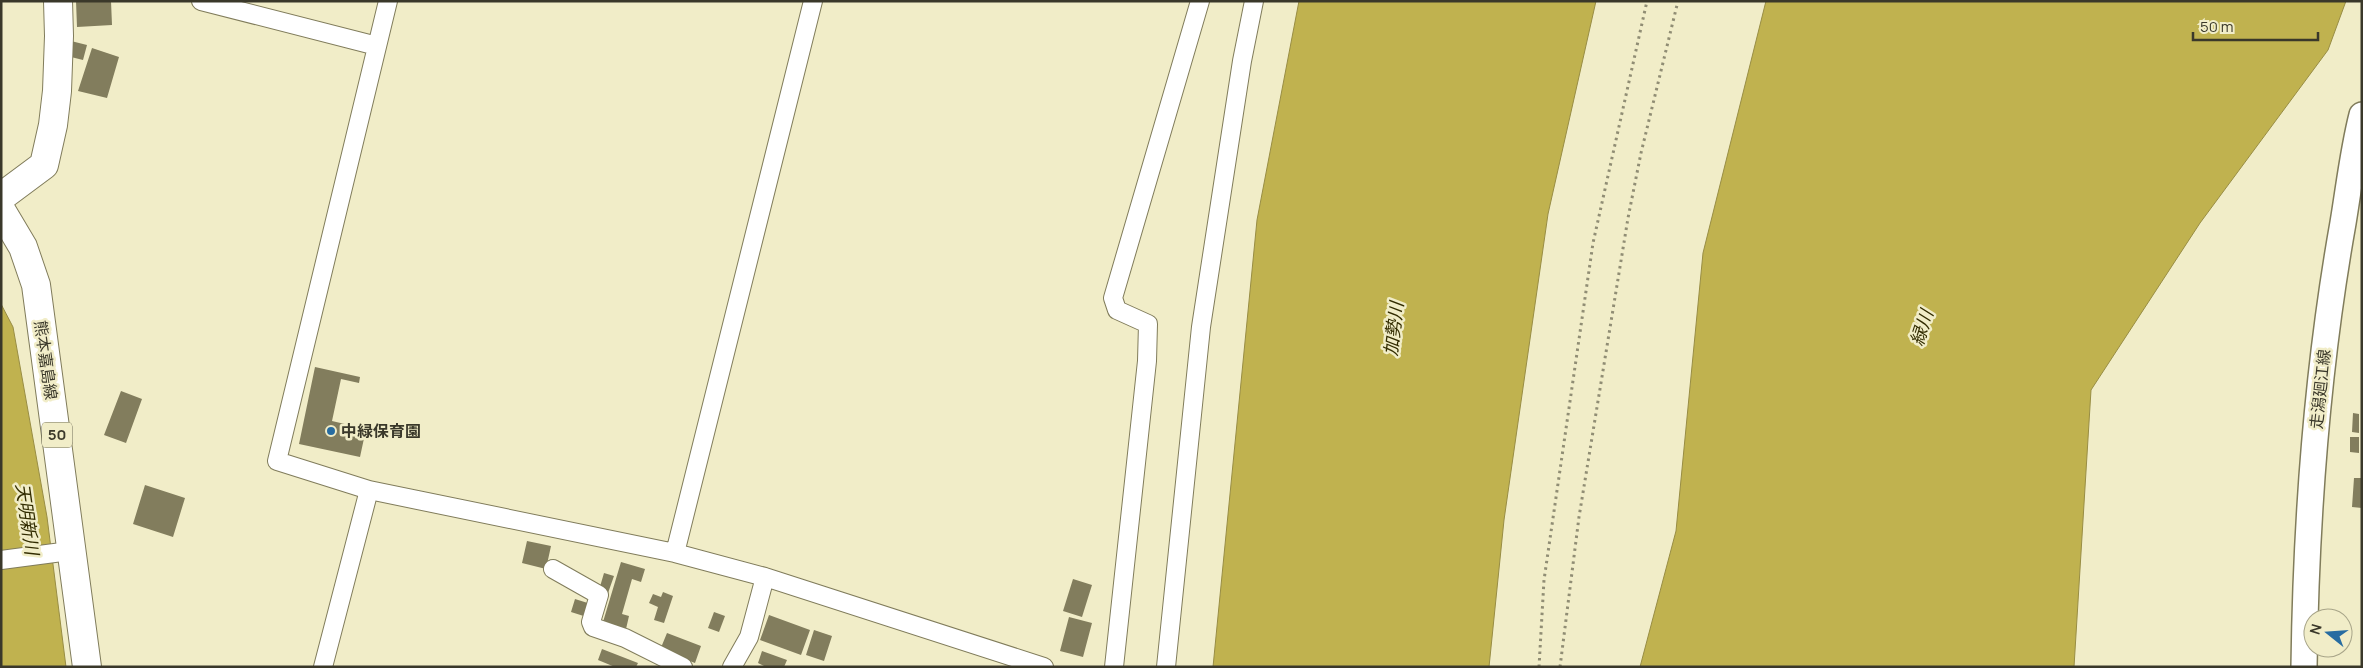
<svg xmlns="http://www.w3.org/2000/svg" width="2363" height="668" font-family="Manrope,'Noto Sans JP',sans-serif">
<rect width="100%" height="100%" fill="#f1edc8"/>
<!-- water -->
<path fill="#c0b24f" stroke="#988d44" d="M1299,1H1596L1548,214L1504,520L1489,667H1213L1257,220Z
M1766,1H2346L2328,50L2200,223L2091,390L2074,667H1640L1676,531L1703,253Z
M1,304L13,327L47,517L66,667H1Z"/>
<!-- building -->
<path fill="#827d5d" d="M76,1H111L112,25L77,27Z
M71,41L87,45L83,60L67,56Z
M92,48L119,57L107,98L78,91Z
M315,367L360,377L359,383L341,379L332,421L366,429L360,457L299,444Z
M121,391L142,399L126,443L104,435Z
M2353,413L2359,414V433L2352,432Z
M2350,437H2359V453L2350,452Z
M2354,478H2362V508L2352,507Z
M145,485L185,498L173,537L133,524Z
M527,541L551,546L546,569L522,563Z
M621,562L645,569L641,582L632,579L622,614L629,616L626,629L603,622Z
M604,573L614,576L608,593L599,590Z
M1073,579L1092,585L1082,617L1063,611Z
M663,592L673,596L664,623L654,620L658,607L649,603L653,594L661,597Z
M575,599L594,605L590,618L571,612Z
M714,612L725,616L719,632L708,628Z
M769,615L810,630L801,655L760,640Z
M1069,617L1092,623L1083,657L1060,651Z
M814,630L832,636L824,661L806,655Z
M667,633L701,646L695,663L660,650Z
M602,649L638,663L636,667H615L598,660Z
M762,651L787,660L784,667H766L758,663Z"/>
<g fill="none" stroke-linecap="round" stroke-linejoin="round">
<!-- minor casing -->
<g stroke="#807c5b" stroke-width="20">
<path id="minor" d="M201,1L377,46
M388,1L277,461L369,490L675,553L765,577L1044,667
M675,553L813,1
M1,560L62,552L73,553
M553,569L599,595L591,622L593,627L625,638L683,667
M323,667L369,490
M732,667L749,637L765,577
M1114,667L1147,361L1148,324L1117,310L1113,298L1200,1
M1166,667L1201,327L1242,61L1254,1"/>
</g>
<!-- secondary casing -->
<g stroke="#807c5b" stroke-width="28">
<path id="secondary" d="M2304,667C2306,518 2317,369 2343,223C2349,187 2353,150 2362,115"/>
</g>
<!-- primary casing -->
<g stroke="#807c5b" stroke-width="30">
<path id="primary" d="M1,197L44,165L53,125L57,91L59,36L58,1
M1,210L23,247L36,285L87,667"/>
</g>
<!-- path -->
<path stroke="#908d74" stroke-width="3" stroke-dasharray="2.5 4" stroke-linecap="butt" d="M1539,667L1544,580L1593,243L1647,1
M1560,667L1579,517L1628,218L1641,153L1678,1"/>
<!-- minor -->
<use href="#minor" stroke="#fff" stroke-width="18"/>
<!-- secondary -->
<use href="#secondary" stroke="#fff" stroke-width="25"/>
<!-- primary -->
<use href="#primary" stroke="#fff" stroke-width="28"/>
</g>
<!-- markers -->
<circle fill="#276ca1" stroke="#f1edc8" stroke-width="2" cx="331" cy="431" r="5"/>
<g text-anchor="middle" stroke-width="5" stroke-linejoin="round" paint-order="stroke">
<!-- shield labels -->
<rect fill="#f1edc8" stroke="#716e59" stroke-width="1" x="42" y="422.5" width="30" height="25" rx="4"/>
<g font-size="15" font-weight="bold" fill="#3a382a">
<text x="57" y="440">50</text>
</g>
<!-- street labels -->
<g font-size="16" fill="#3a382a" stroke="#f1edc8">
<text transform="translate(46 360) rotate(82)" y="6">熊本嘉島線</text>
<text transform="translate(2320 389) rotate(-84)" y="6">走潟廻江線</text>
</g>
<!-- poi labels -->
<g font-size="16" font-weight="bold" fill="#3a382a" stroke="#f1edc8" text-anchor="start">
<text x="341" y="437">中緑保育園</text>
</g>
<!-- water labels -->
<g font-size="18" font-style="italic" fill="#322c01" stroke="#f1edc8">
<text transform="translate(1922 328) rotate(-72)" y="6">緑川</text>
<text transform="translate(1394 329) rotate(-83)" y="6">加勢川</text>
<text transform="translate(27 519) rotate(82)" y="6">天明新川</text>
</g>
</g>
<!-- border -->
<rect width="2363" height="668" fill="none" stroke="#3a382a" stroke-width="5"/>
<!-- north arrow -->
<g transform="translate(2328 633) rotate(287)"><circle r="24" fill="#f1edc8" stroke="#a8a589"/>
<path d="M0-4L9 19L0 12L-9 19Z" fill="#276ca1"/>
<text y="-8" font-size="14" font-weight="bold" text-anchor="middle" fill="#3a382a">N</text>
</g>
<!-- scale -->
<path d="M2193 32v8h125v-8" fill="none" stroke="#3a382a" stroke-width="2.5"/>
<text x="2200" y="32" font-size="15" fill="#3a382a" stroke="#f1edc8" stroke-width="4" paint-order="stroke">50 m</text>
</svg>
